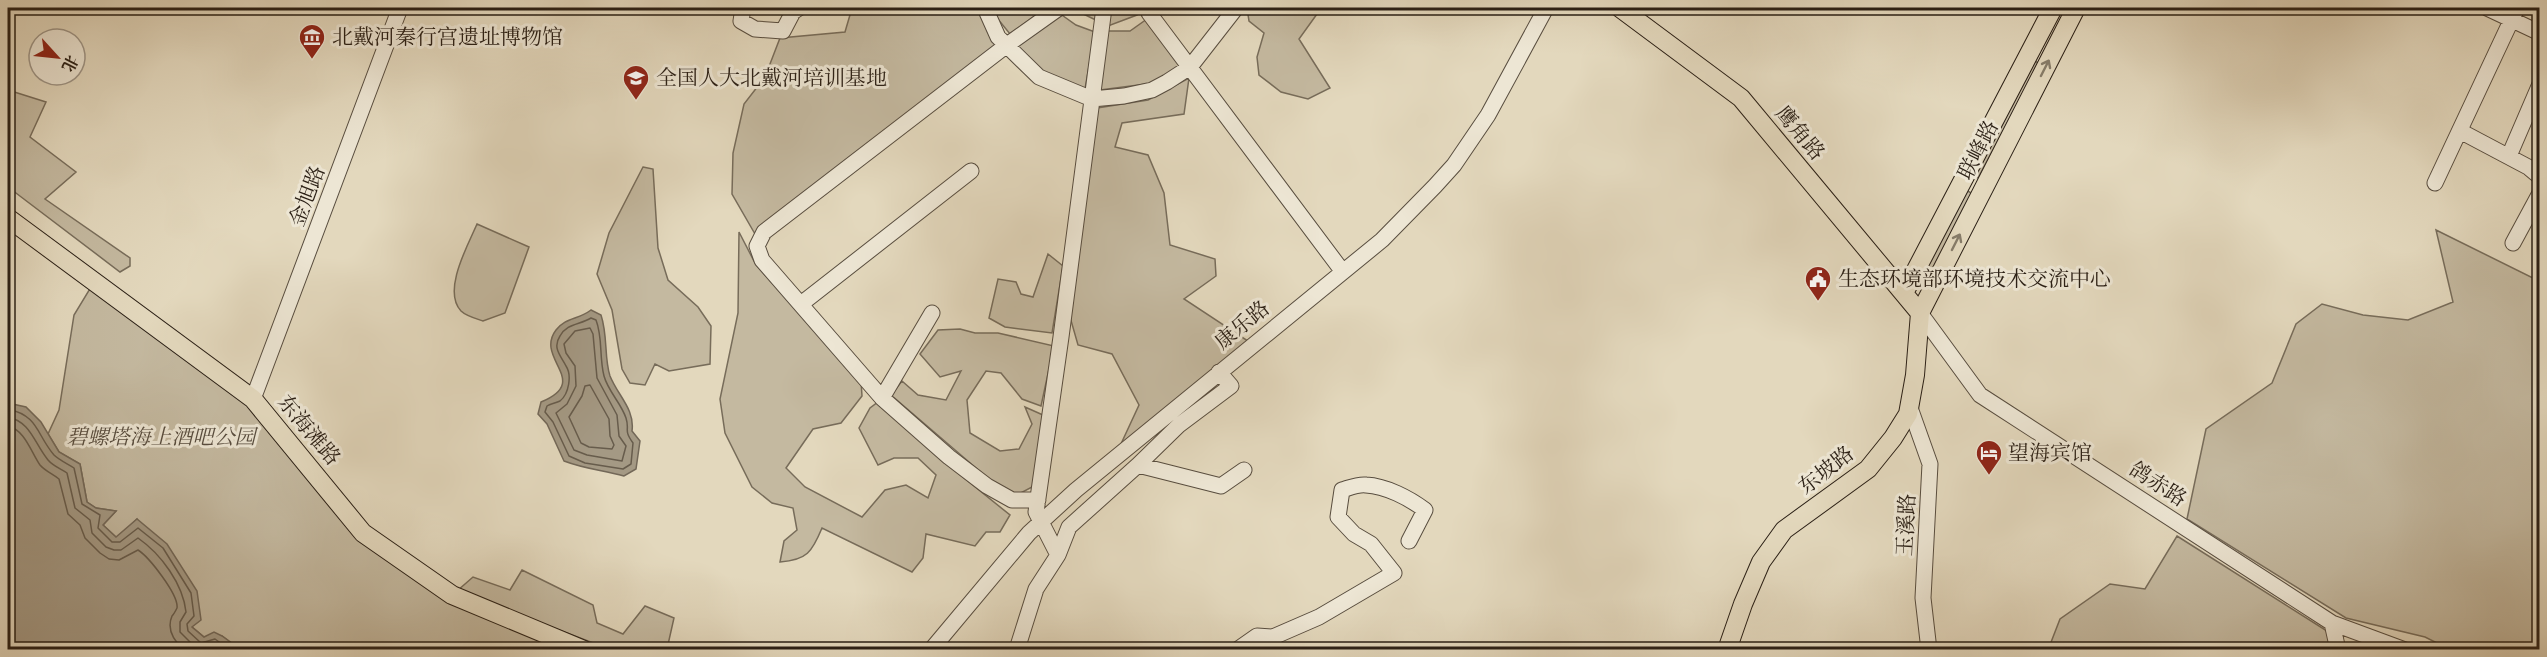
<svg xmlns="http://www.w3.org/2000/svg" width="2547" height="657" font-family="'Old Standard TT','Noto Serif SC',serif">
<rect width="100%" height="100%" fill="#e3d8bd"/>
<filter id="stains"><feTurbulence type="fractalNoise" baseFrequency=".00333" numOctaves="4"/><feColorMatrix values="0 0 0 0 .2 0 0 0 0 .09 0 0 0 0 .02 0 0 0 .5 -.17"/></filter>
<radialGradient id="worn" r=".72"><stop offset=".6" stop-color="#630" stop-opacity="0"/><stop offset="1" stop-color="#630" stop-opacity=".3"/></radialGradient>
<!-- green -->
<path fill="#c4b9a0" stroke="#776c5a" stroke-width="1.5" d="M852,8H982L1001,46L755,234L732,194L733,153L744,104L765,77L780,38L845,32Z
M992,8H1046L1010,34L993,13Z
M1071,8H1144L1137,15L1108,26Z
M1247,8H1312L1317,14L1299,39L1330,88L1308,99L1281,92L1259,75L1257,57L1264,33L1249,21Z
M1059,13L1076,25L1095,32L1085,89L1038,71L1016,47Z
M1147,19L1184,68L1154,83L1100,90L1106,31H1130Z
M2032,60L2039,63L1978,178L1972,175Z
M1189,78L1184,114L1122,123L1115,147L1148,155L1164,193L1170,245L1215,259L1216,276L1184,299L1248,341L1120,446L1139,405L1112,354L1078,345L1068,310L1097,108L1148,100Z
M8,90L46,102L30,137L76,172L45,199L130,258V266L120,272L8,187Z
M643,167L653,169L658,248L668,280L698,307L711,326L710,364L669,371L655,364L645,385L630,383L622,369L612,310L597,274L609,233Z
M1966,190L1973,194L1931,276L1925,272Z
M477,224L529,247L505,313L483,321C477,319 466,316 461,311C442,291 468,245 477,224Z
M2436,230L2539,281V649H2449L2425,637L2346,618L2187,519L2206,429L2272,383L2296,324L2322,304L2363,315L2408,320L2453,302Z
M739,232L756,265L861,381L862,396L841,423L813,429L786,468L805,487L862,517L885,490L906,485L928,498L936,475L918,458H894L878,465L859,428L870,408L878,402L938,457L1010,515L1000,532H986L975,546L926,534L923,558L912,572L822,528C812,552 807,560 780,562L784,541L797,530L793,508L772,503L752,487L725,433L720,399L738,313Z
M1048,254L1063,266L1052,333L1005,327L989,318L998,279L1016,282L1021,294L1033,297Z
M94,282L253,399L363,533L472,603L588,649L240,650L222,636L204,637L191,626L137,519L117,538L103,525L116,511L96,508L87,502L80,464L59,452L48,434L59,410L74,315Z
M960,329L975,333H998L1054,346L1041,406L1022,399L1001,373L986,371L967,400L970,433L1000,451L1019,449L1032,424L1025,407L1043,415L1034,486L1017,495L990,480L891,395L902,381L918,395L946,400L961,371L940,377L920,354L938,330Z
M2177,536L2327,631L2331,650H2048L2060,619L2110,584L2145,589Z
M522,570L593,605L597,623L623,634L645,606L674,618L667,649H609L457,591L473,577L510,590Z"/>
<!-- water -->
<path fill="#a49984" stroke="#736858" stroke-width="1.5" d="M591,310L601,315C608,336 604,358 610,376C618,396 635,409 632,431L640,441L636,469L624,476C602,470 585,469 564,461L547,424L538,414L541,402C592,381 534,359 556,330C566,317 578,320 591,310Z
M8,403L26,407L41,422L59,452L80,464L87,502L96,508L116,511L103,525L116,537L137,519L167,544L197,591L201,620L192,627L204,637L214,632L222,636L240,649H8Z"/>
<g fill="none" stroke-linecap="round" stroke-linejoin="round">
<!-- shore -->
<path stroke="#675c4c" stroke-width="1.5" d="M591,318L596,320C603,338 599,357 604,376C608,391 621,403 626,418C630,431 623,429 633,443L631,464L623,469L585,463L569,456L553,422L545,412L547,406C550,404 556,403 560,401C569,394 572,375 566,366C561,356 552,348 560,336C567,323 580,325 591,318Z
M590,328L593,334L597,378L617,415L619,436L626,446L622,461L587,455L574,450L556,413L567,404L576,386L575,366L566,353L564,344L575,331Z
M590,385L609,419L610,436L614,445L612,449L589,447L581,443L569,417L582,396L585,386Z
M8,409C39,416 36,434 54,455C59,460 68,464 74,468L82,504L100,515L98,528L112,542H120L138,528L163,548L191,593L194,616L187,624L188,631L201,643L215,639L230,650
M8,417C31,422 34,443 48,460C53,466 61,469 67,473L75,508L90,520L92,533L106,547L114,550H121L138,538C161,554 183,584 186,612L180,622V632L198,650
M8,426C25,430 31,452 40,465C45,471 53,474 59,479L68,514L80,525L85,538L100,553L109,559L119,560L138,550C149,557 179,595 177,608C176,610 173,615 172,616C166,630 174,641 184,650"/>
<!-- minor casing -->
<g stroke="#584d3f" stroke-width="17">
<path id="minor" d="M743,8L741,21L755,29L783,31L793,12L799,8
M985,8L998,37L1039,77L1092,99L1124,96L1152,90L1167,82L1190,67L1236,8
M2487,8L2540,33
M1149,13L1343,272
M2460,131L2528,167L2540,177
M2509,156L2540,84
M2435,183L2517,8
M2513,243L2540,193
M801,304L971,171
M1920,313L1980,395L2332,623L2405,650
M882,398L932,313
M253,399L400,8
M1909,405L1930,464L1923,598L1929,650
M1138,465L1179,425L1231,386L1219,372
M1038,500H1012L987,486L949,457L882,398L762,260L757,246L764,232L1007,45L1059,8
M1058,555L1069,527L1138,465L1221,486L1244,470
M2332,623L2338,650
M931,650L1029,533L1076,490L1382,240L1435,186L1454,165L1488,115L1546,8
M1021,650L1018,646L1036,589L1058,555L1036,512L1061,337L1104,8
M1237,650L1257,636L1273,637L1319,617L1394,573L1371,544L1354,534L1338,517L1342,490C1349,488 1358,484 1366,485C1386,486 1409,498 1425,510L1409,541"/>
</g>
<!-- major casing -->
<g stroke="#2a1f15" stroke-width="20">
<path id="major" d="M1620,8L1741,98L1920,313
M8,218L253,399L363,533L452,595L584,650
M1904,293L2053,8
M1727,650L1743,604L1761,562L1784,530L1868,469L1893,438L1908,414L1915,375L1920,313L2076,8"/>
</g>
<!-- minor -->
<use href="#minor" stroke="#ede6d4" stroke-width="15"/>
<!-- major -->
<use href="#major" stroke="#e3d8bd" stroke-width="18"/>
</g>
<!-- one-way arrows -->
<defs><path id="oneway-shaft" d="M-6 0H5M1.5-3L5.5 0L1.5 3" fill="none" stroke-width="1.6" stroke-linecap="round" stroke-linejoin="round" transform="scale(1.5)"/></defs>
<g stroke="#867c69">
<use href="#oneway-shaft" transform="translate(2045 68) rotate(-63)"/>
<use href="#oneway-shaft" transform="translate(1956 242) rotate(-63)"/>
</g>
<!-- icons -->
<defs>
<g id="museum-pin" transform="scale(1.35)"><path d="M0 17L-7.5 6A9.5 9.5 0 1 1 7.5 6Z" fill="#8f2418" stroke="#ede6d4"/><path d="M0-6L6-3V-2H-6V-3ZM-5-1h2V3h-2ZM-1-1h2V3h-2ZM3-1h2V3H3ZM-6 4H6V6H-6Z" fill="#fff"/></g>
<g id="school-pin" transform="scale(1.35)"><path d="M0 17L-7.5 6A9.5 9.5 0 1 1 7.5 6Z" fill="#8f2418" stroke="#ede6d4"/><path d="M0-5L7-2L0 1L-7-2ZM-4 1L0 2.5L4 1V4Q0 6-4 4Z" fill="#fff"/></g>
<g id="civic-pin" transform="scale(1.35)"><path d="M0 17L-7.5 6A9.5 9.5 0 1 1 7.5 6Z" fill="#8f2418" stroke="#ede6d4"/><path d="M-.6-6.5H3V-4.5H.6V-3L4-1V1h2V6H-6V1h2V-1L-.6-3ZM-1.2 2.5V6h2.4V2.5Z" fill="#fff"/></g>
<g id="hotel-pin" transform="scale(1.35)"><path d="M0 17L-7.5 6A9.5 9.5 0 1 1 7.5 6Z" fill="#8f2418" stroke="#ede6d4"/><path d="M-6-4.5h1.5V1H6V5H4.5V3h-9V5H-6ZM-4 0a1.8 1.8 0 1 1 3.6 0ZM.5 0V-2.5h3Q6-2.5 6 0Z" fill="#fff"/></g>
</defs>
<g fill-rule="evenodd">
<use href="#museum-pin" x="312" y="37"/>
<use href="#school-pin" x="636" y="78"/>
<use href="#civic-pin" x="1818" y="279"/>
<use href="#hotel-pin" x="1989" y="453"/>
</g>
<g text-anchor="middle" stroke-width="6" stroke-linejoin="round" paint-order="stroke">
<!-- poi labels -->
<g font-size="21" fill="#2a1f15" stroke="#ede6d4" text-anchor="start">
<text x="332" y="44">北戴河秦行宫遗址博物馆</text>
<text x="656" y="85">全国人大北戴河培训基地</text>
<text x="1838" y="286">生态环境部环境技术交流中心</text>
<text x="2008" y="460">望海宾馆</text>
</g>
<!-- street labels -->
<g font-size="21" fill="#2a1f15" stroke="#ede6d4">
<text transform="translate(1800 133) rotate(50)" y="7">鹰角路</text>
<text transform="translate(1978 150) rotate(-63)" y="7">联峰路</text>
<text transform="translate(307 196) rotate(-69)" y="7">金旭路</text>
<text transform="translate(1242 325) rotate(-39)" y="7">康乐路</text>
<text transform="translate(309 430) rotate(50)" y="7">东海滩路</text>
<text transform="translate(1826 470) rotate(-38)" y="7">东坡路</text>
<text transform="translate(2158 484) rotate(33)" y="7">鸽赤路</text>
<text transform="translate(1906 525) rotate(-87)" y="7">玉溪路</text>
</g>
<!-- park labels -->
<g font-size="21" font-style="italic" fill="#584d3f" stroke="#ede6d4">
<text x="161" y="444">碧螺塔海上酒吧公园</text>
</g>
</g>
<!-- margin -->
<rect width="2547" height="657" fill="none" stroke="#e3d8bd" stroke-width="30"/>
<rect x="9" y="9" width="2529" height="639" fill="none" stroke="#2a1f15" stroke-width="3"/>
<rect x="15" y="15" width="2517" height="627" fill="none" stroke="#2a1f15" stroke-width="1.5"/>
<!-- north arrow -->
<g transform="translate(57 57) rotate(117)"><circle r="28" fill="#ede6d4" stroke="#9f9688" stroke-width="1.5"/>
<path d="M0-4.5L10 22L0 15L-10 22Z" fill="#8f2418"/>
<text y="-9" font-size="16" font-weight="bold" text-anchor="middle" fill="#2a1f15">北</text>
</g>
<rect width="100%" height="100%" filter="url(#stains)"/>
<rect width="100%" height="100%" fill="url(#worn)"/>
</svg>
